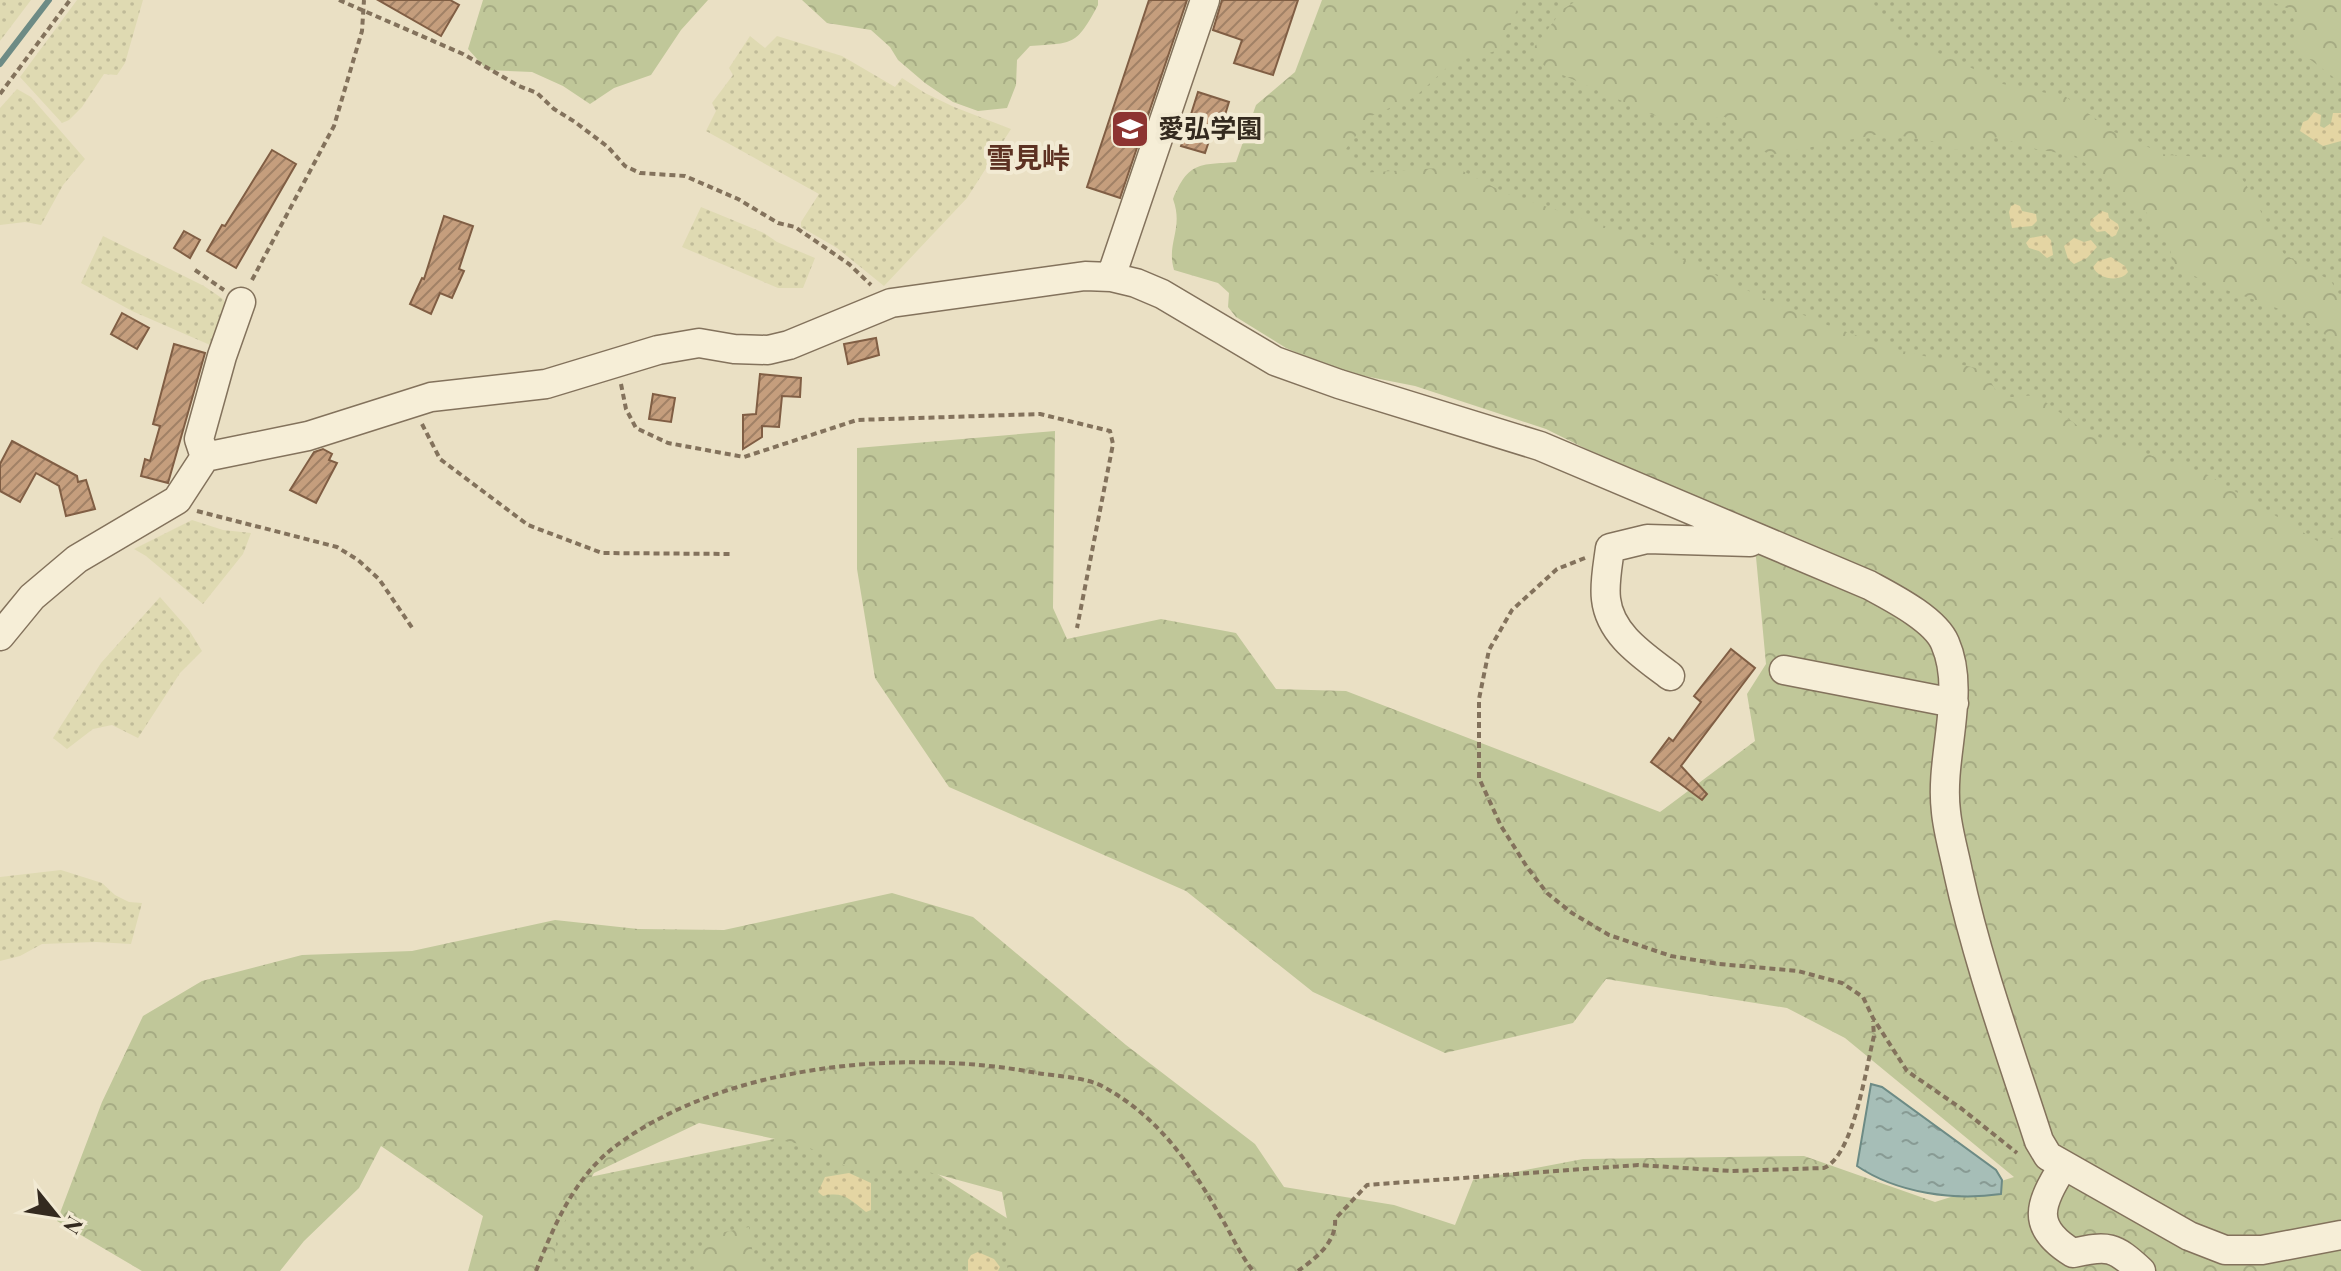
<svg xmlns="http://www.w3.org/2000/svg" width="2341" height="1271" font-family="'Playfair Display','Noto Sans JP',serif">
<defs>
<pattern id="farmland-dots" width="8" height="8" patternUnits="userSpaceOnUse" patternTransform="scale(2)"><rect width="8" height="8" fill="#dfdab2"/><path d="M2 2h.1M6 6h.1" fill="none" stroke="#c0bb99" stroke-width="1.8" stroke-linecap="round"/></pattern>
<pattern id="grass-dots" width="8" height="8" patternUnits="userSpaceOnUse" patternTransform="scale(2)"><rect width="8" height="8" fill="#c0c799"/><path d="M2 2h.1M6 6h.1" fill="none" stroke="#a6ab83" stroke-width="1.8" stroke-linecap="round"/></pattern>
<pattern id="forest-crowns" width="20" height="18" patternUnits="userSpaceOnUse" patternTransform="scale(2)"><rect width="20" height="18" fill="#c0c799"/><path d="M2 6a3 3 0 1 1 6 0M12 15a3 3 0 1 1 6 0" fill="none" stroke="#a6ab83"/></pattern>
<pattern id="sand-dots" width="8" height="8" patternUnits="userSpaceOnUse" patternTransform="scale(2)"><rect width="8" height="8" fill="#e4d5a3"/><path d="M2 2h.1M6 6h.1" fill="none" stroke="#c4b78c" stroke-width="1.8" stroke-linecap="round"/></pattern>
<pattern id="water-ripples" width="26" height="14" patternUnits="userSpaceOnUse" patternTransform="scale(2)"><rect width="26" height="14" fill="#a6beb7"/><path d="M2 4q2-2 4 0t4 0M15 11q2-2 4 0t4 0" fill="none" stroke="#889b94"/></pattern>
<pattern id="building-hatch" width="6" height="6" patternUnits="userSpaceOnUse" patternTransform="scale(2)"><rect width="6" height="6" fill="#c59e7d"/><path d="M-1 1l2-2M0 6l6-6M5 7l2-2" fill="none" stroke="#a18166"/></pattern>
</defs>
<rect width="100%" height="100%" fill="#eae0c4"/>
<!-- farmland -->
<path fill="url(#farmland-dots)" d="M0,0H31L0,41Z
M77,0H143L125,63L117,75L104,74L82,107L69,120L62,123L20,77Z
M750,36L765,48L777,36L842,56L895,87L902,78L925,93L954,107L1011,129L967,198L884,286L837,248L801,227V222L819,194L706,131L716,111L712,103L733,75L729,68Z
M17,89L31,97L85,159L63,185L41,225L25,222L0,225V108Z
M701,207L764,233L777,242L815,258L803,288H778L682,247Z
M103,236L204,286L223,299L229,309L217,348L132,311L81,283Z
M192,520L223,530L251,533L243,554L203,604L146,556L134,549Z
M160,597L189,630L202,651L180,673L138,738L112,725L93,729L67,749L53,738L101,663Z
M61,870L102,883L115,895L129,902L142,903L131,944L96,942L42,944L20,956L0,961V877Z"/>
<!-- grass -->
<path fill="url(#grass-dots)" d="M1428,0H2341V670L1294,204Z
M856,1122L1090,1271H518L580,1179Z"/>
<!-- forest -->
<path fill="url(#forest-crowns)" d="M483,0H708L681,30L651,75L614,88L590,104L563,86L532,72L487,70L468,49Z
M802,0H1098V5C1076,46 1074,43 1030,46L1017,60L1016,85L1007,108L978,111L953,102L925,83L898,60L890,47L871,30L827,23Z
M1322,0H1521L1500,50L1453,62L1415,97L1371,116L1345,150L1360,173L1455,167L1505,193L1629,234L1770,301L1827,325L1894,349L1984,370L2000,398L2036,395L2089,434L2208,475L2319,542L2341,536V1271H1007L1009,1230L1002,1192L903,1165L855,1171L804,1145L699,1123L594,1173L557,1234L553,1271H468L483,1216L381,1146L359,1188L304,1241L280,1271H142L57,1221L102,1102L143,1016L202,981L302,955L412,951L555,920L638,929L724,930L892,893L973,917L1126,1045L1255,1144L1284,1187L1394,1205L1455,1225L1473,1180L1583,1159L1804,1156L1935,1202L2014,1177L1845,1038L1787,1008L1606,979L1573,1023L1445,1053L1313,992L1186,891L949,787L875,678L857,569V448L1055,431L1053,608L1067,639L1161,619L1236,633L1276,689L1346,691L1660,812L1755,741L1747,694L1766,664L1753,525L1637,474L1546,429L1415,386L1339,371L1286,348L1236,317L1228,307L1229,293L1218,283L1174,270C1166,243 1184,229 1173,199C1189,161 1199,165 1236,162L1256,105L1295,72Z
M1578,0H1870L1910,44L1950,57L2003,84L2066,97L2112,131L2166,155L2229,158L2248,188L2284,254L2331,281L2341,298V354C2324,319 2258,302 2224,289C2207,283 2190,273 2173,266L2170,248L2146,212L2076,156L2036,149L1997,137L1956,150L1937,142L1885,133L1770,155L1744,139L1725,117L1672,123L1549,69L1529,54L1563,9Z
M2267,0H2341V83L2299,51L2292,10Z
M749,1227L753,1255L761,1271H698L697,1256L720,1233Z"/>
<!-- sand -->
<path fill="url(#sand-dots)" d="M2314,112L2321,115L2320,126L2324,128L2331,123L2333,113H2341V141L2323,146L2300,131L2303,122L2308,120Z
M2015,204L2020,206L2022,211L2036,214L2037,221L2032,226L2012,228L2009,212L2011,206Z
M2102,211L2108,213L2109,218L2118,224L2119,228L2116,235L2112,237L2105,231L2097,232L2090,225L2091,220Z
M2046,235L2051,240L2053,255L2047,258L2039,251L2029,248L2026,243L2030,238Z
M2074,238L2084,242L2091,240L2097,247L2087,258L2074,264L2068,259L2064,246Z
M2111,257L2125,266L2128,272C2120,283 2098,279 2093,267L2098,261Z
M849,1173L871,1183V1210L866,1212C850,1199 843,1191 823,1196L818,1192L825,1177Z
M978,1252L994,1259L1000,1267L998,1271H968V1260L971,1255Z"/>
<!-- water -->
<path fill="url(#water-ripples)" stroke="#6d8b85" stroke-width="2" d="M1871,1084L1882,1087L1996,1170L2002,1180L2001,1194C1954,1201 1897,1193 1857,1166Z"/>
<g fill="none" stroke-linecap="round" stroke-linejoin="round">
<!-- stream -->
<path stroke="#6d8b85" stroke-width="6" d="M0,64L49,0"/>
</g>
<!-- building -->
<path fill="url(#building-hatch)" stroke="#805e44" stroke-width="2" d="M378,0H450L459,5L441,36Z
M1149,0H1187L1120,198L1087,187Z
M1222,0H1298L1273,75L1234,63L1242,40L1213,30Z
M1198,92L1229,102L1220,131L1213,129L1205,153L1181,146Z
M272,150L296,164L236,268L207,251L222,225L225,226Z
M444,216L473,226L459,269L464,271L452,298L440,293L431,314L410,304L422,278L424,279Z
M184,231L200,240L190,258L174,248Z
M122,313L149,328L137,349L111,334Z
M876,338L879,355L848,364L844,344Z
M174,344L205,353L168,483L141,476L145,459L150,461L160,426L153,424Z
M760,374L801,378L800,397L782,396L779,427L762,426V437L743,449V415L756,414Z
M653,394L675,398L671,422L649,419Z
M12,441L77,476L78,482L86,480L95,509L66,516L59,486L36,473L20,502L0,491V464Z
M323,449L332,454L329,460L337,463L316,503L290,490L314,452Z
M1731,649L1755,668L1681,766L1707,794L1702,800L1651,762L1669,738L1673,741L1701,702L1694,696Z"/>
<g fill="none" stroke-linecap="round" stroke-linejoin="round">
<!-- minor casing -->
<g stroke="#83725c" stroke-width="31">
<path id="minor" d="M1111,277L1205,0
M205,457L199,439L222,356L241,302
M0,636L32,597L77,559L177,500L205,457L308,436L431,397L546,384L658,350L699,343L734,349L768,350L789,345L891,303L1085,276L1111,277L1136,283L1162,294L1275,361L1339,384L1540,446L1869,585C1891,597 1935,619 1945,643C1967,693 1939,757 1946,812C1948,832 1954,852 1958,872C1978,964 2010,1051 2039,1141L2048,1156L2189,1236L2225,1250H2262L2341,1235
M1784,670L1954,703
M1670,676C1644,656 1610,635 1606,599C1604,583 1608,564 1610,548L1647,539L1750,542
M2063,1166C2040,1204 2029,1226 2073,1253C2108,1245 2114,1246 2141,1271"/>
</g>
<!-- path -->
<path stroke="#83725c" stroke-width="4" stroke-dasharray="6 4" stroke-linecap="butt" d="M339,0L463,54L519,86L537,93L554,109L575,122L608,147L625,166L640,173L685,176L738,199L778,223L795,227L849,264L871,285
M0,94L70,0
M195,270L224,290
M252,280L334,126L362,31L364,0
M621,384L626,409L636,428L668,443L744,457L857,420L1040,414L1110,431L1113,444L1077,628
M422,424L440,459L528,525L602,553L732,554
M197,511L337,547L358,560L379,579L413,629
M1585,558L1557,569L1512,610L1489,650L1479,699V778L1501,826L1527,867L1547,893L1572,913L1609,935L1671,956L1719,964L1798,971L1842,983L1863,997L1873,1018L1907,1071L1962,1109L2017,1153
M536,1271C554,1225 575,1176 617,1145C727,1064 905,1048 1037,1073C1056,1076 1084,1077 1102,1086C1157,1116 1188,1160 1219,1214C1231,1233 1239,1253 1253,1271
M1298,1271C1315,1259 1337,1242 1335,1219L1367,1185L1638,1165L1731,1171L1824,1168C1854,1155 1866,1067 1874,1036L1873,1021"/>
<!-- minor -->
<use href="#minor" stroke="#f6eed7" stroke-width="28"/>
</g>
<!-- icons -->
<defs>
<g id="school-square" transform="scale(2)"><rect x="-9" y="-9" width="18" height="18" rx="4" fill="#8d3431" stroke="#f2ead3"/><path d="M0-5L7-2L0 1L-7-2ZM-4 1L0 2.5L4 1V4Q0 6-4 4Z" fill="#fff"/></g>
</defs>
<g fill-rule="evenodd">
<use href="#school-square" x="1130" y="129"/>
</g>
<g text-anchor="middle" stroke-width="8" stroke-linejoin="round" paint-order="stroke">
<!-- poi labels -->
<g font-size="26" font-weight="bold" fill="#342a1f" stroke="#f2ead3" text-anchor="start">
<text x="1158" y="138">愛弘学園</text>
</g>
<!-- neighbourhood labels -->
<g font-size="28" font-weight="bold" fill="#5d3122" stroke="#f2ead3">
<text x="1028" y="168">雪見峠</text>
</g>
</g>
<!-- north arrow -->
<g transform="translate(56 1215) rotate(120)" stroke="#f2ead3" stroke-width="6" paint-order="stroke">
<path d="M0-6L14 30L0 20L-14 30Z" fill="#342a1f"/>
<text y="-12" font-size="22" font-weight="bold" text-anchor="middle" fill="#342a1f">N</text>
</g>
</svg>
